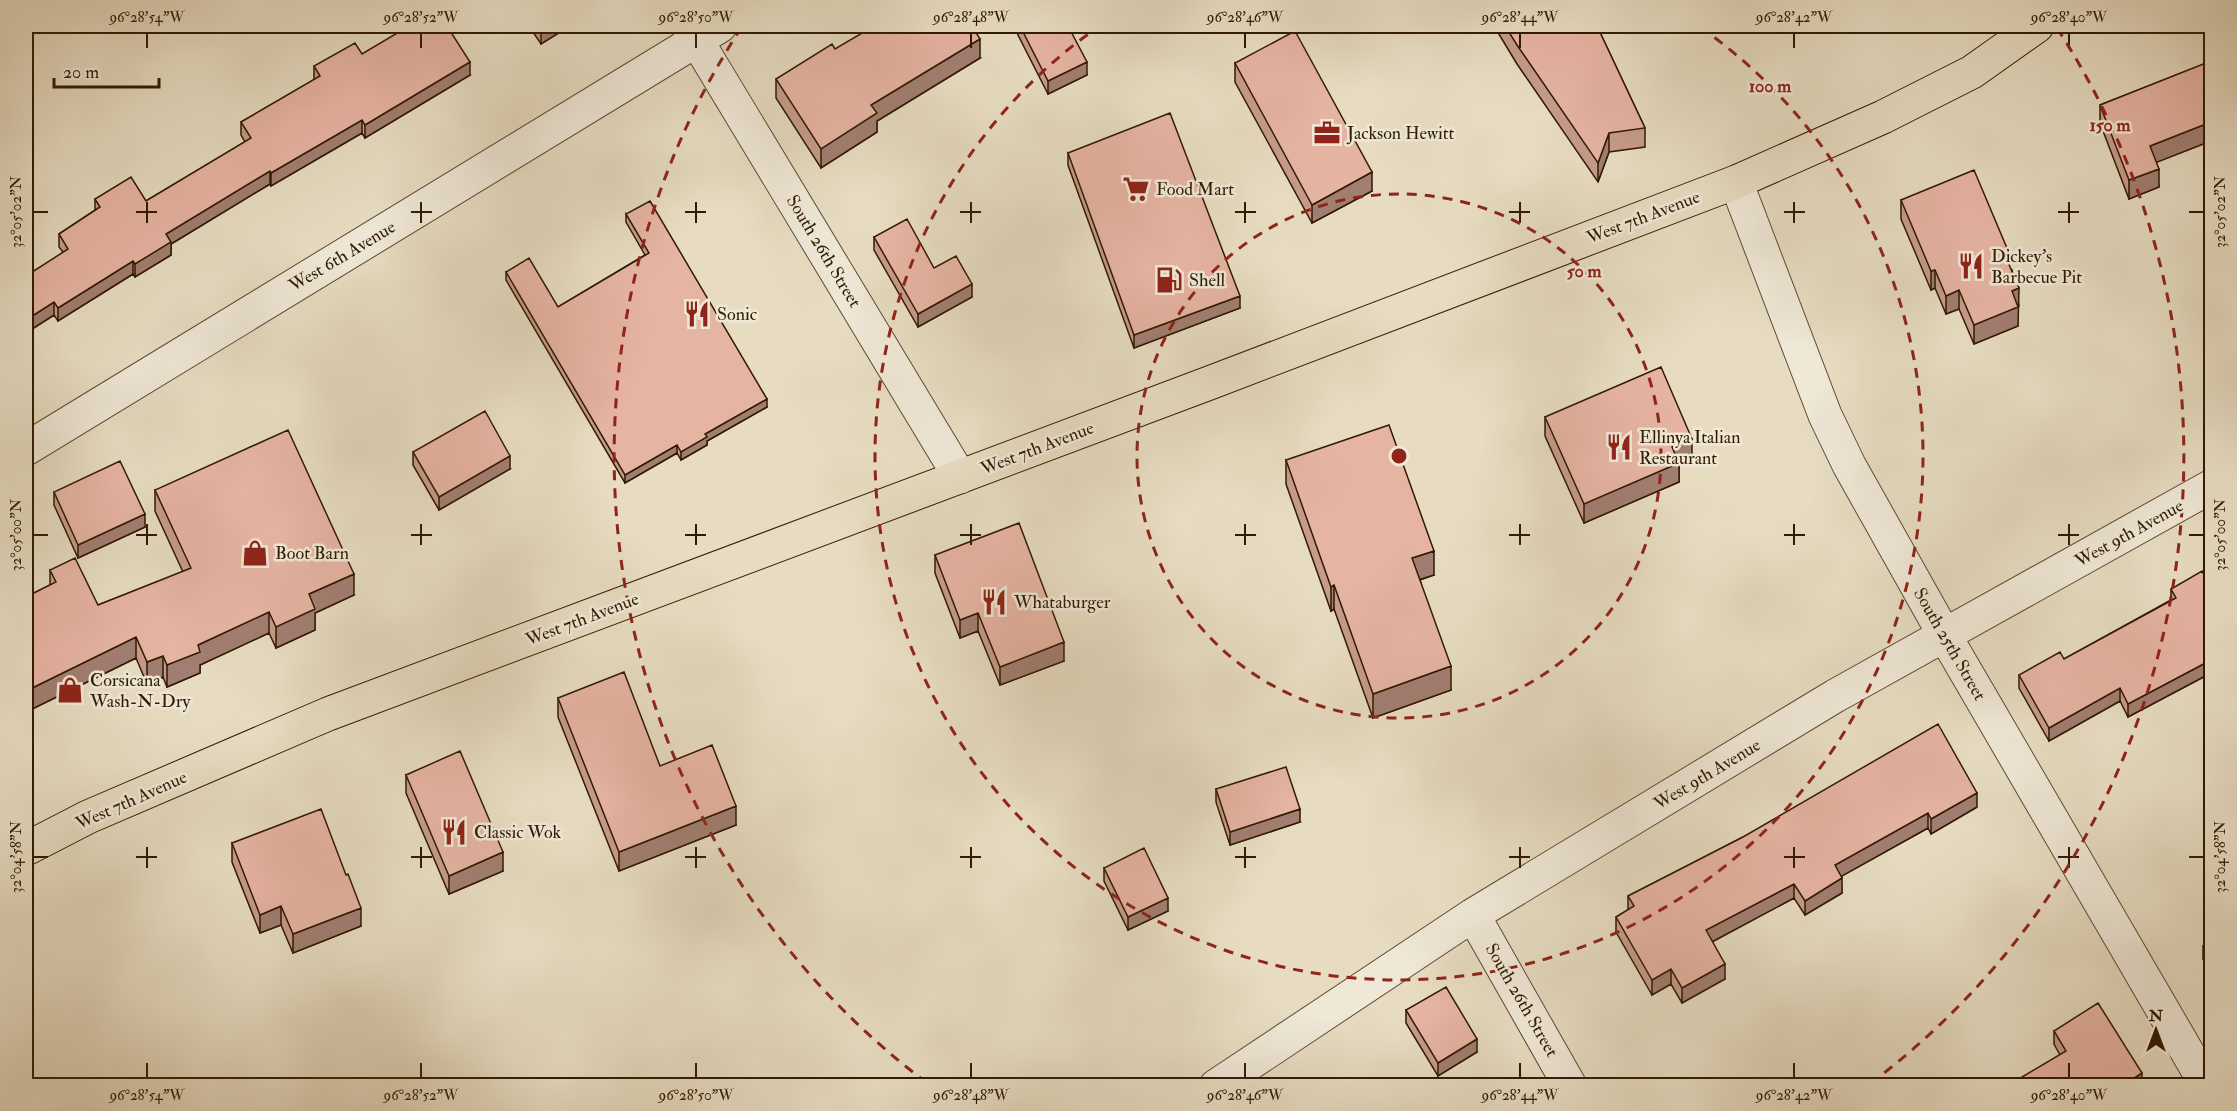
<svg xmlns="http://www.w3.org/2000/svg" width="2237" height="1111" font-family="'IM FELL Double Pica',serif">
<rect width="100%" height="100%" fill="#e7dcc2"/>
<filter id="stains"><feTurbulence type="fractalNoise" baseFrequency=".00333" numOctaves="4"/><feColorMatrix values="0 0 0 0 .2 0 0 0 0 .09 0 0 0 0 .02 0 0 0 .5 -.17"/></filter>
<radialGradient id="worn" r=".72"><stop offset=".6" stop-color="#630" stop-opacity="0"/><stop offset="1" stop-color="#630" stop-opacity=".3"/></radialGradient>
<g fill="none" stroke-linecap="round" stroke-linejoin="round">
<!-- minor casing -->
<g stroke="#5e4a30" stroke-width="35">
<path id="minor" d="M688,26L960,477
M1736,182L1825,415L1849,465L1945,636L2207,1086
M26,449L720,26
M1473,915L1570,1086
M1216,1086L1473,915L1835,696L2212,486"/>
</g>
<!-- major casing -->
<g stroke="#311a00" stroke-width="35">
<path id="major" d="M26,849L88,817L328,714L1212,382L1736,182L1883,117L1972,72L2037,26"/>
</g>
<!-- minor -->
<use href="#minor" stroke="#efe8d7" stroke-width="33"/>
<!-- major -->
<use href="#major" stroke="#e7dcc2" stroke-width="33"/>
</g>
<!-- wall -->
<path fill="#c69b8c" stroke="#311a00" stroke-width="1.5" d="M529,26H570L541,44Z
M1016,26H1068L1087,75L1048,94L1016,31Z
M1494,26H1597L1645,128V147L1609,152L1598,182L1517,64Z
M835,49L980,58L877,121V132L821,168L776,98V79Z
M362,54L470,75L365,138L362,133L271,186L270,184L171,244V255L135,277L133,274L58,321L54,315L26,333L63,252L59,247V234L95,210V199L146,201L245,142L241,135V122L314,80V66Z
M2211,61V141L2156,162L2159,187L2129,199L2100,123V105Z
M1235,63L1372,191L1312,223L1235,82Z
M1068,153L1240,308L1134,348L1068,165Z
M1901,200L2012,270L2019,306L2018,307V326L1974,344L1959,309L1946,314L1935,288L1931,290L1901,219Z
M626,214L767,407L707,441V445L681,460L677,453L625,483L506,280V272L558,307L645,255L626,222Z
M874,237L934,268L972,297L918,327L874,250Z
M1545,417L1692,458L1679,463V482L1584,523L1545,436Z
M413,452L510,469L439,510L413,465Z
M1286,460L1434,575L1420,580L1451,690L1373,718L1334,609L1331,611L1286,484Z
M155,490L354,595L315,613V630L276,648L269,633L200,665V673L167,687L163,677L147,684L136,658L26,712V597L50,585V570L98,605L183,572L155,511Z
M54,492L145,527L78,558L54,505Z
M935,555L1064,661L1000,685L978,631L960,638L935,573Z
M2211,576V674V673L2128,717L2120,701L2049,741L2019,688V675L2064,659L2171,600V589L2206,579Z
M558,698L736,825L619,871L558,717Z
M406,775L503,871L449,894L406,793Z
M1216,789L1300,822L1230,845L1216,802Z
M1977,807L1931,834L1928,828L1841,876L1842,893L1805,915L1794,898L1712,942L1725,979L1682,1003L1671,984L1652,995L1616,932V917L1628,910V896L1743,837Z
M232,843L361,926L293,953L281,925L260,933L232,862Z
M1104,868L1168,911L1128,930L1104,881Z
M2211,942V975L2203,959V946Z
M1406,1010L1477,1052L1438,1076L1406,1023Z
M2054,1031L2142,1086L2060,1055L2054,1044Z"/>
<!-- shaded-wall -->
<path fill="#a17e72" stroke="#311a00" stroke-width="1.5" d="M549,26H570L541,44V31Z
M980,39V58L877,121V132L821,168V149L871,105Z
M470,62V75L365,138V125Z
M1087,62V75L1048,94V81Z
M362,120V133L271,186V173Z
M2211,122V141L2150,165V146Z
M1609,133V152L1598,182V163Z
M2159,169V187L2129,199V180Z
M270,171V184L171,244V255L135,277V264L166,234Z
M1372,172V191L1312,223V205Z
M133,261V274L58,321V308Z
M1935,270V288L1931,290V271Z
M972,284V297L918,327V314Z
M2019,288L2018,326L1974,344V325L2012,291Z
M1959,290V309L1946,314V296Z
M1240,296V308L1134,348V335Z
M54,302V315L26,333V320Z
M767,399V407L707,441V445L681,460V452L705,434Z
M1692,439V458L1679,463V482L1584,523V504L1672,447Z
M677,445V453L625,483V475Z
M510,456V469L439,510V497Z
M145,514V527L78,558V545Z
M1434,551V575L1412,582V558Z
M354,574V595L315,613V630L276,648V627L309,594Z
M1334,585V609L1331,611V587Z
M269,612V633L200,665V673L167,687V665L198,645Z
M978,613V631L960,638V620Z
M136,637V658L26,712V691Z
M1064,642V661L1000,685V667Z
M163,656V677L147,684V662Z
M2211,660V673L2128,717V704Z
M1451,666V690L1373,718V694Z
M2120,688V701L2049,741V728Z
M1977,793V807L1931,834V819Z
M736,806V825L619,871V852Z
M1300,809V822L1230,845V832Z
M1928,813V828L1835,880V865Z
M503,852V871L449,894V876Z
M1842,878V893L1805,915V901Z
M1794,884V898L1706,945V930Z
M1168,898V911L1128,930V917Z
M281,906V925L260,933V915Z
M361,908V926L293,953V934Z
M1725,964V979L1682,1003V988Z
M1671,969V984L1652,995V980Z
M1477,1039V1052L1438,1076V1063Z
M2142,1073V1086H2122Z"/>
<!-- building -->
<path fill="#e6b4a3" stroke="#311a00" stroke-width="1.5" d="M409,26H447L470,62L365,125L362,120L271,173L270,171L166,234L171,242L135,264L133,261L58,308L54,302L26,320V276L68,249L59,234L100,207L95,199L131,177L146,201L251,138L241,122L320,76L314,66L355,43L362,54Z
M537,26H549L541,31Z
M874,26H972L980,39L871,105L877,113L821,149L776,79L832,44L835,49Z
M1020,26H1068L1087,62L1048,81Z
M1505,26H1597L1645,128L1609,133L1598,163L1517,45Z
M1295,31L1372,172L1312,205L1235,63Z
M2211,61V122L2150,146L2159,169L2129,180L2100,105Z
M1170,113L1240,296L1134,335L1068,153Z
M1974,170L2012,260L2008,262L2019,288L2012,291L2018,307L1974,325L1959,290L1946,296L1935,270L1931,271L1901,200Z
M650,201L767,399L705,434L707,437L681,452L677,445L625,475L506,272L529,258L558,307L649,253L626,214Z
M907,219L934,268L956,256L972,284L918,314L874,237Z
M1661,367L1692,439L1672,447L1679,463L1584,504L1545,417Z
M485,411L510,456L439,497L413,452Z
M1389,425L1434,551L1412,558L1451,666L1373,694L1334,585L1331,587L1286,460Z
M288,430L354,574L309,594L315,609L276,627L269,612L198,645L200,652L167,665L163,656L147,662L136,637L26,691V597L56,582L50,570L75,558L98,605L191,568L155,490Z
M120,461L145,514L78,545L54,492Z
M1019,523L1064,642L1000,667L978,613L960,620L935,555Z
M2202,571L2206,579L2211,576V661V660L2128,704L2120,688L2049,728L2019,675L2060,652L2064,659L2176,598L2171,589Z
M624,672L660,766L712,745L736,806L619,852L558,698Z
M1938,724L1977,793L1931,819L1928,813L1835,865L1842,878L1805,901L1794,884L1706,930L1725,964L1682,988L1671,969L1652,980L1616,917L1634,906L1628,896L1743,837Z
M460,751L503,852L449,876L406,775Z
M1286,767L1300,809L1230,832L1216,789Z
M321,809L346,875L348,874L361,908L293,934L281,906L260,915L232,843Z
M1144,848L1168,898L1128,917L1104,868Z
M2211,942V962L2203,946Z
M1446,987L1477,1039L1438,1063L1406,1010Z
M2098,1003L2142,1073L2122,1086H2007L2066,1051L2054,1031Z"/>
<!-- ticks -->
<path fill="none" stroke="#311a00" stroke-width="2" d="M147,33V48M421,33V48M696,33V48M971,33V48M1245,33V48M1520,33V48M1794,33V48M2069,33V48M147,202V223M421,202V223M696,202V223M971,202V223M1245,202V223M1520,202V223M1794,202V223M2069,202V223M33,212H48M136,212H157M411,212H432M685,212H706M960,212H981M1235,212H1256M1509,212H1530M1784,212H1805M2058,212H2079M2189,212H2204M147,524V545M421,524V545M696,524V545M971,524V545M1245,524V545M1520,524V545M1794,524V545M2069,524V545M33,535H48M136,535H157M411,535H432M685,535H706M960,535H981M1235,535H1256M1509,535H1530M1784,535H1805M2058,535H2079M2189,535H2204M147,847V868M421,847V868M696,847V868M971,847V868M1245,847V868M1520,847V868M1794,847V868M2069,847V868M33,857H48M136,857H157M411,857H432M685,857H706M960,857H981M1235,857H1256M1509,857H1530M1784,857H1805M2058,857H2079M2189,857H2204M147,1063V1078M421,1063V1078M696,1063V1078M971,1063V1078M1245,1063V1078M1520,1063V1078M1794,1063V1078M2069,1063V1078"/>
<!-- distance rings -->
<g fill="none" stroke="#8f2418" stroke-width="3" stroke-dasharray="10 8">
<circle cx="1399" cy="456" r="262"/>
<path d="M1700 27A524 524 0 1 1 1098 27"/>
<path d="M927 1083A785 785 0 0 1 741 28M2057 28A785 785 0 0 1 1871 1083"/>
</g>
<!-- icons -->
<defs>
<g id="office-bare" transform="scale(2.07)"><path d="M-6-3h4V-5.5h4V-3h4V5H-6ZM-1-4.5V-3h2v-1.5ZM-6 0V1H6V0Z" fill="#8f2418" stroke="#efe8d7" stroke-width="2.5" paint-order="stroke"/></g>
<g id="supermarket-bare" transform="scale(2.07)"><path d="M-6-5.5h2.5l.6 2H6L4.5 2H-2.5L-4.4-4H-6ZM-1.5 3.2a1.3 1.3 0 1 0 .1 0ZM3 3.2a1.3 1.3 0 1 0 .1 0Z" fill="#8f2418" stroke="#efe8d7" stroke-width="2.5" paint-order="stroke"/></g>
<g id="restaurant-bare" transform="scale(2.07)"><path d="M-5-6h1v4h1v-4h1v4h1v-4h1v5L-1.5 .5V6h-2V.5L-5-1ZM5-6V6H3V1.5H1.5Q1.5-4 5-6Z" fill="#8f2418" stroke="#efe8d7" stroke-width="2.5" paint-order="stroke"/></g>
<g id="fuel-bare" transform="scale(2.07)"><path d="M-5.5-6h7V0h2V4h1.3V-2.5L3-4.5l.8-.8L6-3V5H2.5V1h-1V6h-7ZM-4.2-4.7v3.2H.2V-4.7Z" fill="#8f2418" stroke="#efe8d7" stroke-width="2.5" paint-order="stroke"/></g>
<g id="shop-bare" transform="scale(2.07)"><path d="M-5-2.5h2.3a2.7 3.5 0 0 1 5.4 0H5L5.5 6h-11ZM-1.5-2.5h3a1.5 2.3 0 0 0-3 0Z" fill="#8f2418" stroke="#efe8d7" stroke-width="2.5" paint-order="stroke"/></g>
</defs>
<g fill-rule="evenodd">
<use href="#office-bare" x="1327" y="133"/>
<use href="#supermarket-bare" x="1136" y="189"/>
<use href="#restaurant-bare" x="1971" y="266"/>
<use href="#fuel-bare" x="1169" y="280"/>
<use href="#restaurant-bare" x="697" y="314"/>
<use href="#restaurant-bare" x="1619" y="447"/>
<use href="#shop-bare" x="255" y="553"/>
<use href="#restaurant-bare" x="994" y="602"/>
<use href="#shop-bare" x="70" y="690"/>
<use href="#restaurant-bare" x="454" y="832"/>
</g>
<g text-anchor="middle" stroke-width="5" stroke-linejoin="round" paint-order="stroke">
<!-- poi labels -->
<g font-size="18" fill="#311a00" stroke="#efe8d7" text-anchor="start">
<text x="1347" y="139">Jackson Hewitt</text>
<text x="1156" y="195">Food Mart</text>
<text x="1991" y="262">Dickey's<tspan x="1991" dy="21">Barbecue Pit</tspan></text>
<text x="1189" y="286">Shell</text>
<text x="717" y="320">Sonic</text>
<text x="1639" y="443">Ellinya Italian<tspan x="1639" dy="21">Restaurant</tspan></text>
<text x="275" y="559">Boot Barn</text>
<text x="1014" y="608">Whataburger</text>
<text x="90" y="686">Corsicana<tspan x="90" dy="21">Wash-N-Dry</tspan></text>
<text x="474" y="838">Classic Wok</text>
</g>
<!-- street labels -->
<g font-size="18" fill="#311a00" stroke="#efe8d7">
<text transform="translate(1643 217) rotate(-21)" y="6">West 7th Avenue</text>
<text transform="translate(824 251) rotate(59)" y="6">South 26th Street</text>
<text transform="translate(342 256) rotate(-31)" y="6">West 6th Avenue</text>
<text transform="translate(1037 448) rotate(-21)" y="6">West 7th Avenue</text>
<text transform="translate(2129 533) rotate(-29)" y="6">West 9th Avenue</text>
<text transform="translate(582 619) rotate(-21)" y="6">West 7th Avenue</text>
<text transform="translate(1950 644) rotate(60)" y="6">South 25th Street</text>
<text transform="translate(1707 774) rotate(-31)" y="6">West 9th Avenue</text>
<text transform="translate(131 800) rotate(-24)" y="6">West 7th Avenue</text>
<text transform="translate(1522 1000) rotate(60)" y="6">South 26th Street</text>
</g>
</g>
<circle cx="1399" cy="456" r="9" fill="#8f2418" stroke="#efe8d7" stroke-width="3"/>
<g font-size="18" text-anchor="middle" font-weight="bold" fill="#8f2418" stroke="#efe8d7" stroke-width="5" stroke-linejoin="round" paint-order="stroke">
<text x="1770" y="92">100 m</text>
<text x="2110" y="131">150 m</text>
<text x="1584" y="277">50 m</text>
</g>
<!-- margin -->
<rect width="2237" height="1111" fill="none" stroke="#e7dcc2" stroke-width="66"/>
<!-- north arrow -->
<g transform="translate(2156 1030)" stroke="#efe8d7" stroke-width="4.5" paint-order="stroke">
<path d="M0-4.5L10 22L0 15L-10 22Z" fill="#311a00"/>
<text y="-9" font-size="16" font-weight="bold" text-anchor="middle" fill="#311a00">N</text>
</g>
<!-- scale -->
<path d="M54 78v9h105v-9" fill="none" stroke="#311a00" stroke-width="3"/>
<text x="63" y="78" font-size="18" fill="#311a00" stroke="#efe8d7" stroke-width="4.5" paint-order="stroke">20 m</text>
<rect x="33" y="33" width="2171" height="1045" fill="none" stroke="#311a00" stroke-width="2"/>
<g font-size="15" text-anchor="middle" fill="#311a00">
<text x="147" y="22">96°28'54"W</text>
<text x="421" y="22">96°28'52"W</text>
<text x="696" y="22">96°28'50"W</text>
<text x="971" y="22">96°28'48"W</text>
<text x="1245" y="22">96°28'46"W</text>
<text x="1520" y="22">96°28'44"W</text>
<text x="1794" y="22">96°28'42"W</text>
<text x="2069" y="22">96°28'40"W</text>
<text transform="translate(16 212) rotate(-90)" y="5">32°05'02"N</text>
<text transform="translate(2220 212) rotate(-90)" y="5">32°05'02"N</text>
<text transform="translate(16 535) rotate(-90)" y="5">32°05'00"N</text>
<text transform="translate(2220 535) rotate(-90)" y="5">32°05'00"N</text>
<text transform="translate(16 857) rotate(-90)" y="5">32°04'58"N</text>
<text transform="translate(2220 857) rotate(-90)" y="5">32°04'58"N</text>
<text x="147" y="1100">96°28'54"W</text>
<text x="421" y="1100">96°28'52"W</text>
<text x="696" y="1100">96°28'50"W</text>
<text x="971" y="1100">96°28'48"W</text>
<text x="1245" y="1100">96°28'46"W</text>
<text x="1520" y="1100">96°28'44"W</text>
<text x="1794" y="1100">96°28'42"W</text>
<text x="2069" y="1100">96°28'40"W</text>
</g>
<rect width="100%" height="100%" filter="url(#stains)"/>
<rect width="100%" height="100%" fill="url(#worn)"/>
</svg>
